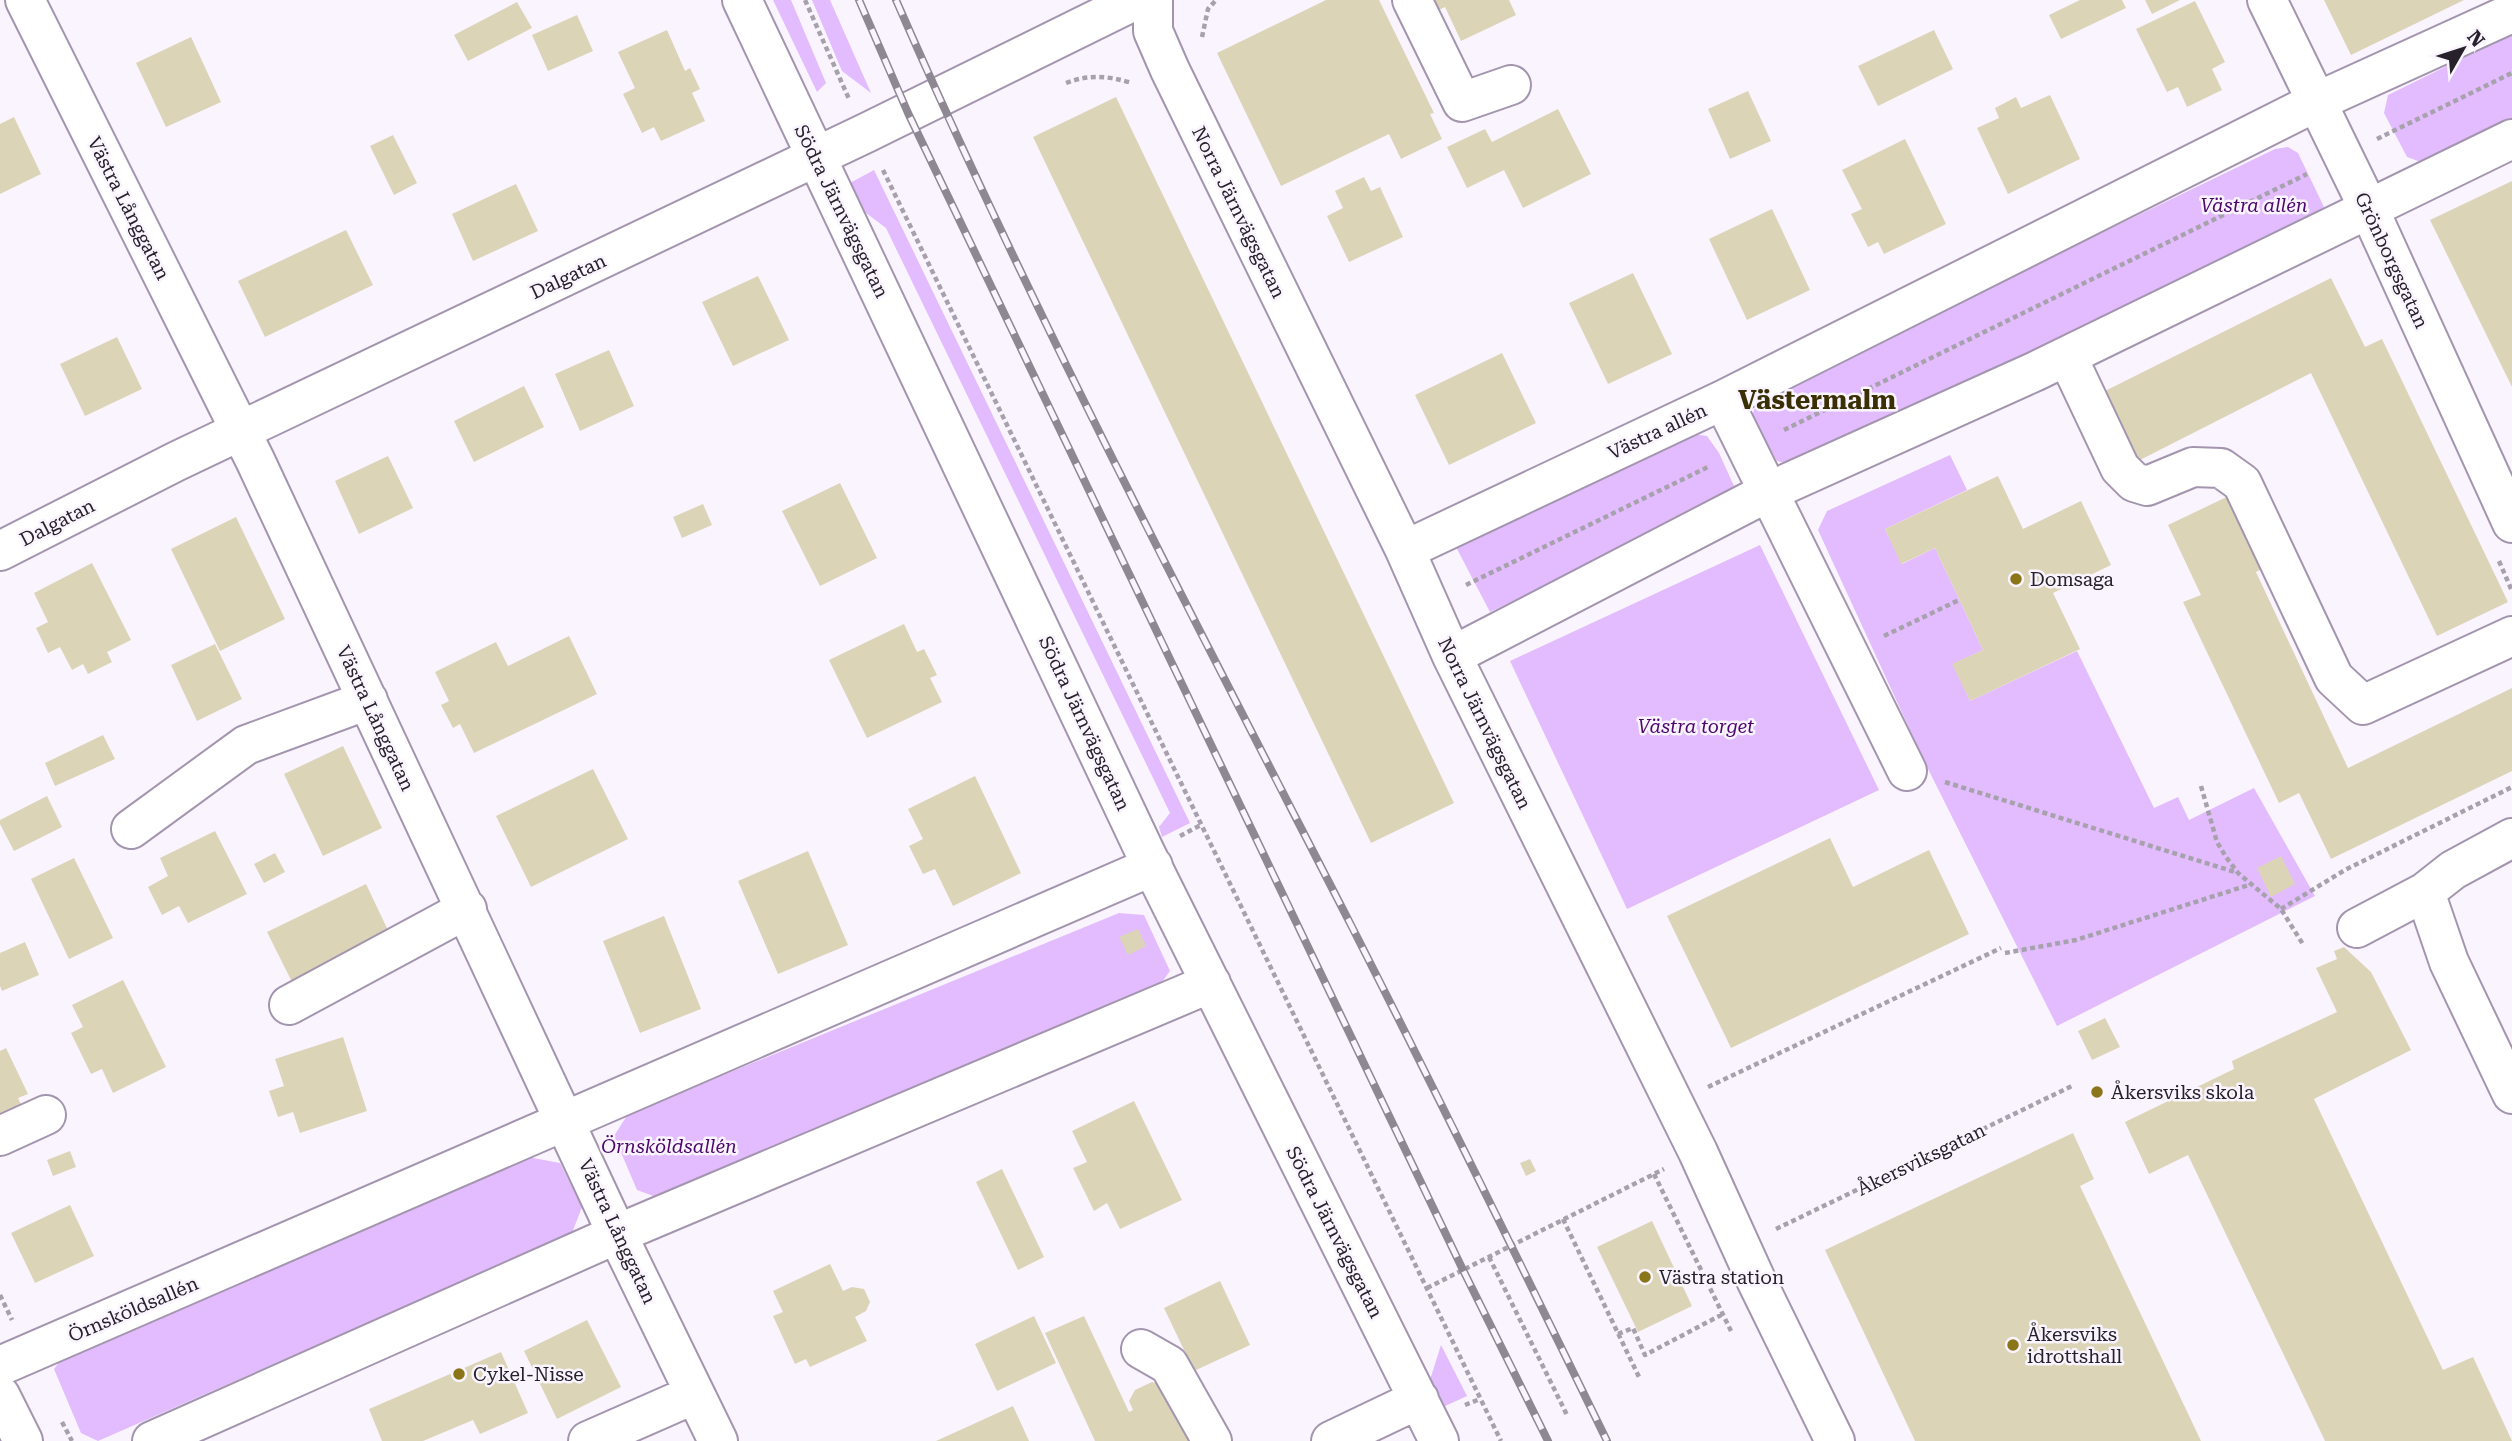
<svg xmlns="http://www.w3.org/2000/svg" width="2512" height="1441" font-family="'Roboto Serif',serif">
<rect width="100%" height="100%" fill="#faf4ff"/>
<!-- green -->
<path fill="#e2bcfe" d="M773,0H791L826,83L817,92Z
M812,0H830L871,93L842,71Z
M2512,34V118L2421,162L2407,157L2384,113L2388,95Z
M2288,147L2298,153L2324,207L2317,220L1797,466L1777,461L1752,416L1758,399L2275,149Z
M874,170L1190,823L1162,837L1159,827L1170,813L886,228L850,201L848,184Z
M1692,434L1707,436L1719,453L1734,486L1724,501L1490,612L1456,547Z
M1950,455L1967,490L1885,529L1902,564L1935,548L1983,650L1953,664L1970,701L2077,651L2154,808L2178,797L2189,820L2254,788L2315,896L2057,1026L1927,767L1818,530L1827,511Z
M1760,545L1879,790L1627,909L1510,661Z
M1119,913L1144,915L1170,971L1156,990L659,1198L637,1190L614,1136L628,1114Z
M528,1157L560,1163L582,1207L572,1233L98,1441L81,1433L54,1369L66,1353Z
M1441,1345L1467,1396L1443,1407L1429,1383Z"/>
<!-- building -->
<path fill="#dcd4b7" d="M1326,0H1379L1434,113L1430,114L1442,139L1401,159L1389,134L1281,186L1217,53Z
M1432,0H1509L1516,15L1461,41L1445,7L1437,11Z
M2080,0H2122L2126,8L2061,39L2049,15Z
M2145,0H2180L2152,14Z
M2324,0H2464L2351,55Z
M2195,1L2225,62L2212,69L2222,90L2187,107L2178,87L2167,92L2136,29Z
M517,2L532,28L468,61L454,35Z
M577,15L593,51L548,71L532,35Z
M667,30L685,71L690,68L700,89L692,93L705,121L661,141L654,127L642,133L623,94L635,88L618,52Z
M1934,30L1953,69L1878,106L1858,66Z
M191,37L221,102L166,127L136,63Z
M1748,91L1771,141L1730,159L1708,109Z
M2050,95L2080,159L2008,194L1977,128L1999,118L1995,108L2016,97L2021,108Z
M1116,97L1454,803L1371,843L1033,137Z
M1558,109L1591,174L1523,208L1504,170L1467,188L1447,147L1485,129L1492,142Z
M14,117L41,174L0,194V124Z
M393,135L417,183L394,195L370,146Z
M1905,139L1946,224L1884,254L1878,242L1868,247L1851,214L1862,209L1842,170Z
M1364,177L1371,191L1380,187L1403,237L1349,262L1327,216L1343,208L1335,191Z
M2512,181V387L2430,220Z
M516,184L538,231L473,261L452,214Z
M1772,209L1810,290L1747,320L1709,239Z
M346,230L373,285L265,337L238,281Z
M1633,273L1672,354L1608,384L1569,303Z
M758,276L789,340L733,366L702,302Z
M2331,278L2365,347L2382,339L2508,602L2437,636L2311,373L2138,461L2103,392Z
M117,337L142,389L85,416L60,364Z
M609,350L634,406L580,431L555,374Z
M1502,353L1536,423L1449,465L1415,395Z
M524,386L544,427L474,462L454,421Z
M388,456L413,508L359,534L335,481Z
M1998,476L2023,529L2081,501L2111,565L2053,593L2080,649L1970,701L1952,664L1983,650L1935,548L1901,564L1885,529Z
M840,483L877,558L820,586L782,511Z
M2235,493L2269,565L2256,572L2348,768L2512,688V771L2331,859L2299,793L2279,803L2183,602L2201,595L2168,525Z
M703,504L712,525L682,538L673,517Z
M236,517L285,619L220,651L171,549Z
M92,563L131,640L107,652L112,662L88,674L83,664L72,670L60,647L48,653L36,628L48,622L34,593Z
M904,624L917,652L924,649L937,675L930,678L942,702L867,738L829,660Z
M569,636L597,694L474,753L460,724L453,728L441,705L449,701L435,672L496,642L508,666Z
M215,644L242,699L197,721L171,665Z
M103,735L115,759L55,786L45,763Z
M343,746L382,828L323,856L284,774Z
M593,769L628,839L531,887L496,816Z
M975,776L1021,873L953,906L935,869L923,874L909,846L923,839L908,809Z
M47,796L62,827L14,851L0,824V820Z
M215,831L247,894L188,923L179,906L162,915L148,887L168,876L160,858Z
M1830,838L1853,887L1929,850L1969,934L1731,1048L1667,916Z
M808,851L848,945L778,974L738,881Z
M275,853L285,872L264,883L254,864Z
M2281,856L2295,884L2271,897L2257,868Z
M74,858L113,938L69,959L31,879Z
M366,884L394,943L296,990L267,932Z
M664,916L701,1009L640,1033L603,941Z
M1138,929L1146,946L1128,955L1119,937Z
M25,942L39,975L2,991L0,986V953Z
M2344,947L2371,972L2411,1050L2314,1099L2443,1370L2473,1357L2512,1441H2325L2188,1155L2149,1174L2125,1122L2234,1069L2232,1061L2337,1012L2316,968L2337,959L2334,951Z
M123,980L166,1067L113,1093L102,1069L91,1074L71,1033L83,1027L72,1005Z
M2105,1018L2120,1047L2092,1060L2078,1031Z
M343,1037L367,1111L300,1133L293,1112L278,1117L269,1091L284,1086L275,1059Z
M6,1048L28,1094L18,1098L23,1109L0,1119V1051Z
M1134,1101L1182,1200L1120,1229L1107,1203L1094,1211L1073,1168L1087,1162L1072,1131Z
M2073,1133L2094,1179L2080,1186L2201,1441H1915L1825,1250Z
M70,1151L76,1167L53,1176L47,1160Z
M1530,1159L1536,1171L1526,1176L1520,1163Z
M1002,1169L1044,1257L1018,1270L976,1182Z
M70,1205L94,1256L35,1283L11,1233Z
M1652,1221L1692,1306L1638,1332L1597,1247Z
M830,1264L843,1291L852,1287L864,1289L870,1302L866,1311L855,1317L867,1341L810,1367L806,1359L795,1364L773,1316L783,1312L773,1291Z
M1220,1281L1250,1345L1194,1371L1164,1308Z
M1034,1316L1056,1363L997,1391L975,1344Z
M1084,1316L1129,1412L1133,1410L1129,1401L1135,1390L1152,1382L1161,1385L1190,1441H1095L1045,1333Z
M587,1320L621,1387L557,1419L524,1351Z
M501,1352L528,1413L480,1434L473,1420L423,1441H382L369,1409Z
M1013,1406L1029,1441H936Z"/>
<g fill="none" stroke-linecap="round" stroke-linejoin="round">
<!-- minor casing -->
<g stroke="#a395ae" stroke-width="42">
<path id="minor" d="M25,0L255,460L617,1234L718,1441
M742,0L1146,854L1439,1441
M1153,0V31L1170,70L1405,550L1452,656L1698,1152L1757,1282L1835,1441
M1412,0L1462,102L1511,85
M2267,0L2368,207L2512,523
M2067,356L2120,468L2134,482L2147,486L2193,467L2221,468L2242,483L2334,678L2363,705L2512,636
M1723,400L1907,771
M1405,550L1723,400L2316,102L2512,13
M0,551L177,461L866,133L1136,0
M1452,656L1770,491L2036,371L2512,139
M131,829L246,745L368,700
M2425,892L2449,962L2512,1094
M2357,928L2425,892L2453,870L2512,838
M289,1005L467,909
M0,1136L46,1115
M1141,1349L1169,1365L1212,1441
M0,1366L1153,866
M152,1441L617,1234L1211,983
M588,1441L695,1394
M1331,1441L1419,1399"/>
</g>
<!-- highway casing -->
<g stroke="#a395ae" stroke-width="42">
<path id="highway" d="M0,1395L23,1441"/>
</g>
<!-- path -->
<path stroke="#a7a1ac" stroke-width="4.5" stroke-dasharray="5 3.5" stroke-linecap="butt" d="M805,0L849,99
M1202,37L1208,9L1216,0
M1066,83C1090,74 1108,76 1132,83
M2377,139L2512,73
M883,170L1501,1441
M1784,430L2307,174
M2499,561L2512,591
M1466,585L1710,466
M1884,636L1959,600
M1945,782L2238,873
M2201,786L2217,842L2226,857L2238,873L2281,909L2304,946
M1180,836L1201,825
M2281,909L2345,870L2512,787
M2005,953L2076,940L2252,884
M1708,1087L2001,948
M1654,1174L1731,1331
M1563,1219L1640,1379
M1776,1229L2074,1085
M1489,1257L1567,1415
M1427,1288L1664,1169
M0,1295L12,1320
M1618,1334L1633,1328L1645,1355L1723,1314
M1465,1405L1480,1399
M62,1422L72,1441"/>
<!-- minor -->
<use href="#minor" stroke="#fff" stroke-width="38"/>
<!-- highway -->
<use href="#highway" stroke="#fff" stroke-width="38"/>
<!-- rail casing -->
<g stroke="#8e8892" stroke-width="8">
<path id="rail" d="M859,0L908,113L1463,1270L1548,1441
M896,0C1034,316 1195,621 1352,927C1439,1098 1523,1269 1607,1441"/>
</g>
<!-- rail -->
<use href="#rail" stroke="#faf4ff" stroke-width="5" stroke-dasharray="16" stroke-linecap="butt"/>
</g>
<!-- markers -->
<g fill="#8b7519" stroke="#faf4ff" stroke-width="2.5">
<circle cx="2016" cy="579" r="7"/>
<circle cx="2097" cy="1092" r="7"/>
<circle cx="1645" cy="1277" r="7"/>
<circle cx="2013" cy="1345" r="7"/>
<circle cx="459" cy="1374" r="7"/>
</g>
<g text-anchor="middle" stroke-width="5" stroke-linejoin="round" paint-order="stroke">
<!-- park labels -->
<g font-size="19" font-style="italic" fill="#4c076d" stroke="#faf4ff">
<text x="2254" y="212">Västra allén</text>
<text x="1696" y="733">Västra torget</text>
<text x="669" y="1153">Örnsköldsallén</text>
</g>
<!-- street labels -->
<g font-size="19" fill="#26212a" stroke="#faf4ff">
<text transform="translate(129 208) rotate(63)" y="7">Västra Långgatan</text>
<text transform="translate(842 211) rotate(64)" y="7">Södra Järnvägsgatan</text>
<text transform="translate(1239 212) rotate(64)" y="7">Norra Järnvägsgatan</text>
<text transform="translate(2392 260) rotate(65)" y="7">Grönborgsgatan</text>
<text transform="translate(568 276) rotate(-25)" y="7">Dalgatan</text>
<text transform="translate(1657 431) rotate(-25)" y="7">Västra allén</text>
<text transform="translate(57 522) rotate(-27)" y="7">Dalgatan</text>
<text transform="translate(376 718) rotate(65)" y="7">Västra Långgatan</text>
<text transform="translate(1085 723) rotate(65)" y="7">Södra Järnvägsgatan</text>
<text transform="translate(1485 723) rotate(64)" y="7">Norra Järnvägsgatan</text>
<text transform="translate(1921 1159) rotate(-26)" y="7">Åkersviksgatan</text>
<text transform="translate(618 1231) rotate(65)" y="7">Västra Långgatan</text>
<text transform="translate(1335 1232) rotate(63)" y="7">Södra Järnvägsgatan</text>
<text transform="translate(133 1309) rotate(-23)" y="7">Örnsköldsallén</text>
</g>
<!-- poi labels -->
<g font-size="19" fill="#26212a" stroke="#faf4ff" text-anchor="start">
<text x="2030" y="586">Domsaga</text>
<text x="2111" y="1099">Åkersviks skola</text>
<text x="1659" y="1284">Västra station</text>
<text x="2027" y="1341">Åkersviks<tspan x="2027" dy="22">idrottshall</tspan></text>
<text x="473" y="1381">Cykel-Nisse</text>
</g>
<!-- district labels -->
<g font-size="26" font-weight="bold" fill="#392f03" stroke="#faf4ff">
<text x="1817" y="409">Västermalm</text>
</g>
</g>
<!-- north arrow -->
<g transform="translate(2463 49) rotate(51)" stroke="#faf4ff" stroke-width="5" paint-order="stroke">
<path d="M0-5L12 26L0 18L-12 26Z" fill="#26212a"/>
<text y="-10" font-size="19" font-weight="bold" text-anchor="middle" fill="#26212a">N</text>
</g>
</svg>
